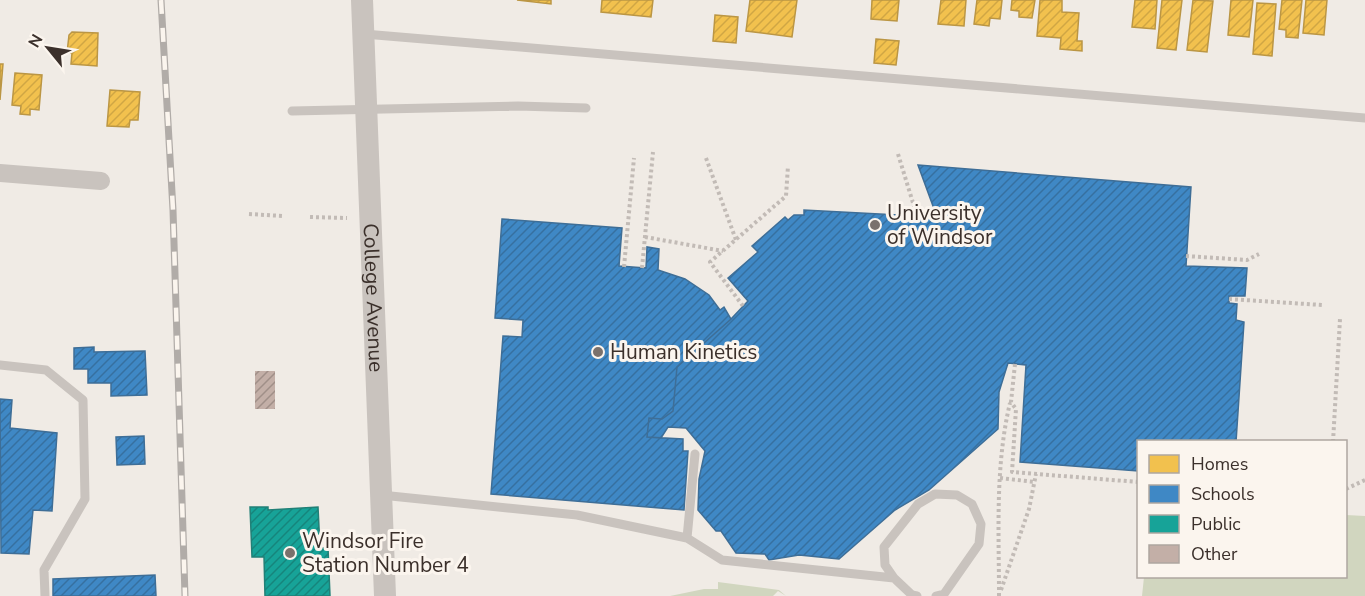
<svg xmlns="http://www.w3.org/2000/svg" width="1365" height="596" font-family="'Nunito Sans',sans-serif">
<defs>
<pattern id="homes-hatch" width="6" height="6" patternUnits="userSpaceOnUse" patternTransform="scale(1.5)"><rect width="6" height="6" fill="#f2c14e"/><path d="M-1 1l2-2M0 6l6-6M5 7l2-2" fill="none" stroke="#d0a644"/></pattern>
<pattern id="schools-hatch" width="6" height="6" patternUnits="userSpaceOnUse" patternTransform="scale(1.5)"><rect width="6" height="6" fill="#3f88c5"/><path d="M-1 1l2-2M0 6l6-6M5 7l2-2" fill="none" stroke="#3670a0"/></pattern>
<pattern id="public-hatch" width="6" height="6" patternUnits="userSpaceOnUse" patternTransform="scale(1.5)"><rect width="6" height="6" fill="#17a398"/><path d="M-1 1l2-2M0 6l6-6M5 7l2-2" fill="none" stroke="#16857c"/></pattern>
<pattern id="building-hatch" width="6" height="6" patternUnits="userSpaceOnUse" patternTransform="scale(1.5)"><rect width="6" height="6" fill="#c3afa7"/><path d="M-1 1l2-2M0 6l6-6M5 7l2-2" fill="none" stroke="#a08f88"/></pattern>
</defs>
<rect width="100%" height="100%" fill="#f0ebe5"/>
<!-- pitch -->
<path fill="#d1d6bf" d="M1346,515L1365,516V596H1142L1144,577L1346,576Z
M718,582L779,590L786,596L778,591L773,596H670L704,589H718Z"/>
<!-- homes -->
<path fill="url(#homes-hatch)" stroke="#bb9644" stroke-width="1.5" d="M517,0H551V4Z
M602,0H653L651,17L601,12Z
M750,0H797L792,37L746,31Z
M872,0H899L897,21L871,19Z
M941,0H966L964,26L938,24Z
M977,0H1002L1000,19L990,18L989,26L974,24Z
M1012,0H1035L1032,18L1019,17V11L1011,10Z
M1040,0H1062V12L1079,13L1077,41H1082V51L1060,49L1061,38L1037,36Z
M1135,0H1157L1155,29L1132,27Z
M1162,0H1182L1176,50L1157,48Z
M1193,0L1213,1L1207,52L1187,50Z
M1231,0H1253L1249,37L1228,35Z
M1282,0H1302L1298,38L1286,37V30L1279,29Z
M1306,0H1327L1324,35L1303,33Z
M1257,3L1276,4L1272,56L1253,54Z
M715,15L738,17L736,43L713,41Z
M72,32L98,33L97,66L71,64L72,53H67L69,35Z
M876,39L899,41L896,65L874,63Z
M0,64H3L0,100Z
M15,73L42,75L39,110L30,109V115L20,114L21,106L12,105Z
M110,90L140,92L138,120H130L129,127L107,126Z"/>
<!-- schools -->
<path fill="url(#schools-hatch)" stroke="#3e6e97" stroke-width="1.5" d="M918,165L1191,187L1186,266L1247,268L1245,296H1229V303L1237,304L1236,320L1244,322L1236,442H1138V471L1020,462L1026,365L1008,363L999,392L998,429L929,490L895,510L839,559L799,555L769,560L765,554L736,553L721,531H716L698,510L699,479L705,451L686,428L668,427L661,438L647,437L649,418L662,419L673,411L677,367L731,319L748,301L728,278L758,252L752,246L785,217L788,220L794,215H804V210L937,217Z
M502,219L622,228L619,266L646,268L647,247L659,249L658,270L685,279L709,295L720,310L724,307L731,319L677,367L673,411L662,419L649,418L647,437L683,439V451H688L684,510L491,494L503,336L522,337L523,320L495,318Z
M94,347V352L145,351L147,395L111,396V383H88V369H74V348Z
M0,399L12,400L10,428L57,433L52,511L33,510L29,554L1,553Z
M144,436L145,464L117,465L116,437Z
M155,575L156,596H53V579Z"/>
<!-- public -->
<path fill="url(#public-hatch)" stroke="#228077" stroke-width="1.5" d="M250,507H268V510L318,507L320,548H328L330,596H265L264,557H252Z"/>
<!-- building -->
<path fill="url(#building-hatch)" d="M255,371H275V409H255Z"/>
<g fill="none" stroke-linecap="round" stroke-linejoin="round">
<!-- path -->
<path stroke="#c2bbb6" stroke-width="4" stroke-dasharray="3 3" stroke-linecap="butt" d="M898,154L917,216
M706,158L736,240
M249,214L283,216
M310,217L347,218
M645,237L723,251
M1186,256L1247,260L1259,254
M624,267L634,158
M642,268L653,152
M1229,299L1322,305
M743,306L710,262L786,196L788,166
M1015,364L1011,402L1016,409L1012,472L1138,482
M1333,442L1340,319
M1000,478L1035,482
M1346,489L1365,480
M1001,590L1029,509L1036,474
M999,596C999,531 995,466 1010,403"/>
<!-- service -->
<path stroke="#c9c3be" stroke-width="9" d="M364,34L1365,118
M292,111L518,106L586,108
M0,365L46,370L83,400L85,499L44,570L45,596
M381,495L577,515L687,538L722,560L894,578
M687,538L695,454
M917,596L912,595L894,578L885,565L884,547L918,504L935,494L957,495L972,504L981,524L979,544L944,594L936,596"/>
<!-- minor -->
<path stroke="#c9c3be" stroke-width="18" d="M0,173L101,181"/>
<!-- tertiary -->
<path stroke="#c9c3be" stroke-width="22" id="s1" d="M362,0L385,596"/>
<!-- rail casing -->
<g stroke="#b1aca8" stroke-width="7">
<path id="rail" d="M161,0L173,210L185,596"/>
</g>
<!-- rail -->
<use href="#rail" stroke="#fbf5ee" stroke-width="4.5" stroke-dasharray="14" stroke-linecap="butt"/>
</g>
<!-- markers -->
<g fill="#7a716c" stroke="#fbf5ee" stroke-width="2">
<circle cx="875" cy="225" r="6"/>
<circle cx="598" cy="352" r="6"/>
<circle cx="290" cy="553" r="6"/>
</g>
<g text-anchor="middle" stroke-width="6" stroke-linejoin="round" paint-order="stroke">
<!-- poi labels -->
<g font-size="21" fill="#3b302b" stroke="#fbf5ee" text-anchor="start">
<text x="887" y="220">University<tspan x="887" dy="24">of Windsor</tspan></text>
<text x="610" y="359">Human Kinetics</text>
<text x="302" y="548">Windsor Fire<tspan x="302" dy="24">Station Number 4</tspan></text>
</g>
<!-- street labels -->
<g font-size="21" fill="#3b302b" stroke="#fbf5ee">
<text dy="7" stroke="none"><textPath href="#s1" startOffset="298">College Avenue</textPath></text>
</g>
</g>
<!-- legend -->
<rect x="1137" y="440" width="210" height="138" fill="#fbf5ee" stroke="#aea6a0" stroke-width="1.5"/>
<rect x="1149" y="455" width="30" height="18" fill="#f2c14e" stroke="#aea6a0" stroke-width="1.5"/>
<text x="1191" y="470" font-size="18" fill="#3b302b">Homes</text>
<rect x="1149" y="485" width="30" height="18" fill="#3f88c5" stroke="#aea6a0" stroke-width="1.5"/>
<text x="1191" y="500" font-size="18" fill="#3b302b">Schools</text>
<rect x="1149" y="515" width="30" height="18" fill="#17a398" stroke="#aea6a0" stroke-width="1.5"/>
<text x="1191" y="530" font-size="18" fill="#3b302b">Public</text>
<rect x="1149" y="545" width="30" height="18" fill="#c3afa7" stroke="#aea6a0" stroke-width="1.5"/>
<text x="1191" y="560" font-size="18" fill="#3b302b">Other</text>
<!-- north arrow -->
<g transform="translate(48 48) rotate(300)" stroke="#fbf5ee" stroke-width="4.5" paint-order="stroke">
<path d="M0-4.5L10 22L0 15L-10 22Z" fill="#3b302b"/>
<text y="-9" font-size="16" font-weight="bold" text-anchor="middle" fill="#3b302b">N</text>
</g>
</svg>
